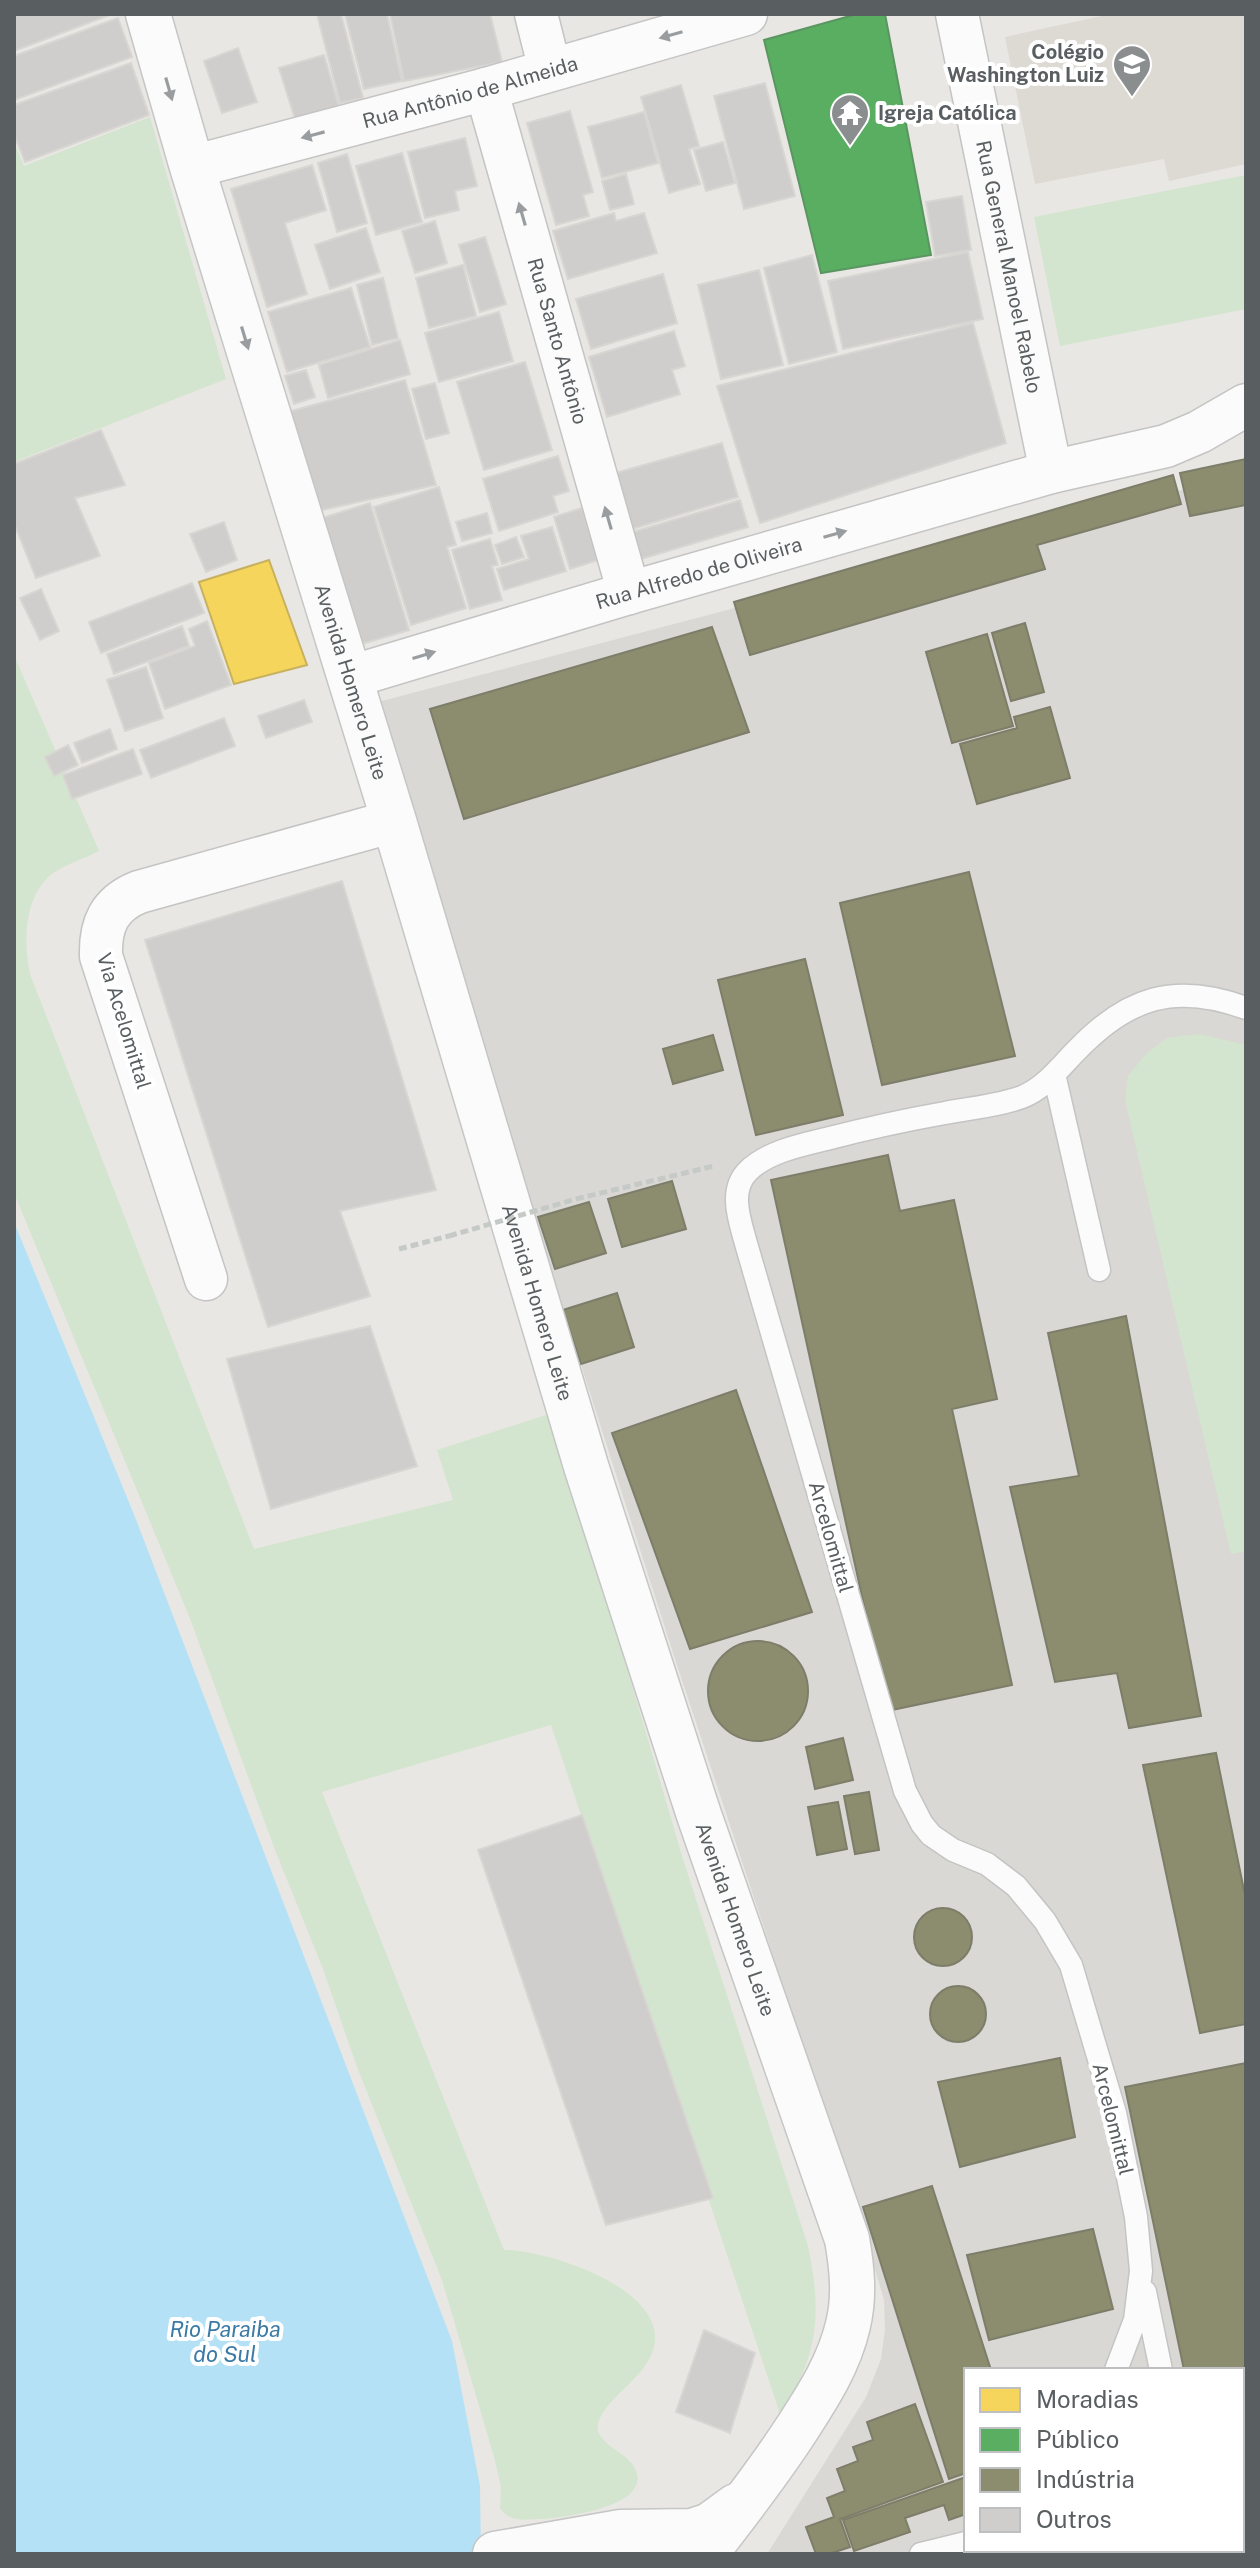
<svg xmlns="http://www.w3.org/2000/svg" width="1260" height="2568" font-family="'Public Sans',sans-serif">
<rect width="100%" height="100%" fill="#e9e7e3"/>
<!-- industrial -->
<path fill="#dad8d4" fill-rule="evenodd" d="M1246,473V2554H767L866,2397L881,2359L885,2329L884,2300L858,2212L675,1659L429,889L378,702ZM966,2370H1242V2550H966Z"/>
<!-- education -->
<path fill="#ddd9d3" d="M1111,14H1246V164L1169,181L1164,159L1035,184L1005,37Z"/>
<!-- green -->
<path fill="#d3e5ce" d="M150,117L226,379L14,462V142L24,166Z
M1246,175V309L1060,346L1034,217Z
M14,655L99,851C85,858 67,864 53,873C24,895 23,942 30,974L254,1549L453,1500L437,1450L552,1413L683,1859L808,2246C822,2313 819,2356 780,2414L551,1725L322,1792L504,2250C546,2250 668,2288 654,2347C646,2378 612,2392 599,2420C598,2423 597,2428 598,2431C603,2446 624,2452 633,2465C659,2506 566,2517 544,2519C527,2519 510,2524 500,2508L501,2487L494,2457L442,2280L357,2067L323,1969L275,1850L189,1616L14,1193Z
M1199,1034L1246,1045V1551L1231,1554L1125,1100L1128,1076L1147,1053L1167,1038Z"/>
<!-- water -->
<path fill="#b5e1f6" d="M14,1222L135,1517L452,2341L480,2486L481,2554H14Z"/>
<!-- homes -->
<path fill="#f6d55c" stroke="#c7b15e" stroke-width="2" d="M269,560L307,665L234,684L199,582Z"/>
<!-- public -->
<path fill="#5aae61" stroke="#5a9661" stroke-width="2" d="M857,14H885L931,255L821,273L764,40Z"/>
<!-- industry -->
<path fill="#8c8c6e" stroke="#7d7e6a" stroke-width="2" d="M1246,459V505L1190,516L1180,473Z
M1173,475L1181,504L1037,545L1045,569L750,655L734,602Z
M1025,623L1044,692L1011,701L992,633Z
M712,627L749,732L464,819L430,709Z
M987,634L1013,726L952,743L926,652Z
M1050,707L1070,778L977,804L960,744L1017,728L1014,717Z
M969,872L1015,1056L882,1085L840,903Z
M805,959L843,1115L756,1135L718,980Z
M713,1035L723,1070L673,1084L663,1049Z
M888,1155L900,1211L954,1200L997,1399L952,1409L1012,1685L887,1711L771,1180Z
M672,1181L686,1229L622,1247L608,1199Z
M589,1202L606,1253L555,1269L538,1217Z
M617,1293L634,1347L581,1364L563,1310Z
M1126,1316L1201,1716L1129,1728L1117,1673L1055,1682L1010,1487L1079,1476L1048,1333Z
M736,1390L812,1612L690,1649L612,1433Z
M708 1691a50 50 0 1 1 100 0a50 50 0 1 1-100 0Z
M843,1738L853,1780L815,1789L806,1747Z
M1216,1753L1246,1900V2024L1200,2033L1143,1765Z
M869,1792L879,1850L855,1854L844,1796Z
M838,1802L847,1849L817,1855L808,1807Z
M914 1937a29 29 0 1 1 58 0a29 29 0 1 1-58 0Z
M930 2014a28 28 0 1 1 56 0a28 28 0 1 1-56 0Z
M1060,2058L1075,2137L960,2167L938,2082Z
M1246,2063V2554H1221V2550H1242V2370H1184L1125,2087Z
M932,2186L991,2370H966V2473L949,2479L863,2207Z
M1093,2229L1113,2309L989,2340L967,2255Z
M915,2404L943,2482L840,2519L850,2547L829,2554H816L806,2527L834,2517L827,2498L845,2491L837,2469L858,2461L853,2447L873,2440L867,2422Z
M966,2477V2514L949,2520L944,2505L905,2518L910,2532L854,2551L843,2520Z"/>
<!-- building -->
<path fill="#d0cecc" stroke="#d8d6d2" stroke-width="2" d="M14,14H112L14,51Z
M317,14H341L363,98L340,103Z
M345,14H387L402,81L364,89Z
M390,14H490L502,62L404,81Z
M118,18L132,57L14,100V56Z
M238,48L257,102L222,113L204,61Z
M324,55L339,106L295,119L279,68Z
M131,63L149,115L25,162L14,134V105Z
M765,83L795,196L744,209L714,96Z
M681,85L699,146L689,149L700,184L669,193L641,97Z
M570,111L593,192L583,195L589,216L556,225L527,123Z
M644,112L658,163L602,178L588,127Z
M465,138L477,186L455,191L459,210L425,218L408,152Z
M723,142L735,183L706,191L694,150Z
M402,153L422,222L376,235L356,166Z
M347,154L367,223L337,232L318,163Z
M312,165L326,210L285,223L307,294L267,307L231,189Z
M626,174L634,204L610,210L602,181Z
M962,196L971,250L935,256L926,202Z
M614,213L616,221L644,213L657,253L568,279L553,231Z
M435,221L447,263L415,273L402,231Z
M366,228L380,272L330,289L315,245Z
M485,237L506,304L480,312L459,245Z
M968,252L983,319L843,349L828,281Z
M812,255L837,352L789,364L764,268Z
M463,265L476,316L429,328L416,278Z
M759,270L783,365L721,379L698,285Z
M663,274L677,323L591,349L576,299Z
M383,278L398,338L372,345L357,285Z
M351,288L370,347L287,372L268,312Z
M499,312L513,361L439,382L425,333Z
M973,323L1006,443L760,523L717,386Z
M674,331L685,366L672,370L680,394L607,417L589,357Z
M400,340L410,374L328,398L319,365Z
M525,362L552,450L484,470L457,382Z
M306,370L315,397L294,404L285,376Z
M405,380L436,485L317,511L284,413Z
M435,383L449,433L426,439L412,389Z
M101,430L125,485L75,498L100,556L36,578L14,523V464Z
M722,443L738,497L629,530L612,474Z
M558,456L569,491L553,496L558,512L499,531L483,479Z
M439,487L456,545L447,547L466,608L411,625L374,507Z
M740,500L748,527L641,559L633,532Z
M370,503L409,630L355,646L316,520Z
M582,508L598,560L570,569L554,517Z
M487,513L492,533L462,541L456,522Z
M224,522L237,560L206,572L190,534Z
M552,527L566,571L504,590L497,569L529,559L521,536Z
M516,537L524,557L502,564L495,545Z
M490,539L498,565L492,566L502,600L470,609L452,550Z
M192,583L204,613L101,653L89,622Z
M41,589L59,631L40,640L20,598Z
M207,621L231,685L165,709L149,663L195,646L189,629Z
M182,626L189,646L114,674L107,654Z
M146,667L163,718L125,731L107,680Z
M304,700L312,722L266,738L258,716Z
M224,718L235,746L151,778L140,750Z
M110,729L117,749L82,763L74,743Z
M68,745L78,765L54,776L45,757Z
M133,749L142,774L72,799L63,775Z
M342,881L436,1190L340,1211L370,1296L268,1327L145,940Z
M370,1326L417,1466L271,1509L227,1359Z
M582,1815L713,2198L606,2225L478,1850Z
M704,2330L755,2353L730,2433L676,2412Z"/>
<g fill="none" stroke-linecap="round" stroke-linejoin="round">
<!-- lane casing -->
<g stroke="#c4c4c4" stroke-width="25">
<path id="lane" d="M1054,1074L1099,1270
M1145,2292L1161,2370
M1116,2370L1135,2320L1141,2271L1136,2217L1115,2113L1071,1965L1045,1921L1016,1886L987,1864L953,1850L931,1835L922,1824L905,1791L745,1240C739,1218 729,1190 748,1171C767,1152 801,1145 826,1139C865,1129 905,1120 945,1113C970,1108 998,1106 1022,1097C1045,1088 1060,1067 1077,1050C1128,997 1175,982 1246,1008
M1196,2550L1197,2554
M921,2554L966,2543"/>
</g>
<!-- street casing -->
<g stroke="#c4c4c4" stroke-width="45">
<g id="street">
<path d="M536,14L550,70"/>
<path id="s1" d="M957,14L1051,472"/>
<path id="s2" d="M486,89L629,593"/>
<path id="s3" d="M192,167L486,89L746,14"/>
<path id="s4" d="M350,677L629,593L1051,472L1166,446L1199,432L1246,405"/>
<path d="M206,1279L101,956C100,925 109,904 139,892L394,821"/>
</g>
</g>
<!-- secondary casing -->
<g stroke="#c5c6c5" stroke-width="47">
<g id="secondary">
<path id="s5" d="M148,14L192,167L394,821L586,1466L698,1812L847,2239C852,2268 855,2296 848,2325C839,2364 818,2396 796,2430C768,2473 737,2513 705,2554"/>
<path d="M495,2554L621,2532L692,2531L710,2525L736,2506"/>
</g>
</g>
<!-- path -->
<path stroke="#c5cac7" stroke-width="5" stroke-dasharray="8 4" stroke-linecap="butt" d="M576,1199L714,1166
M399,1249L449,1236"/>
<!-- lane -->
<use href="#lane" stroke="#fcfbfb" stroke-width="22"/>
<!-- street -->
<use href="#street" stroke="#fcfbfb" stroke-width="42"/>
<!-- secondary -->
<use href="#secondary" stroke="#fcfbfb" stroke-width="44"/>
<!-- path-bridge -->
<path stroke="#c5cac7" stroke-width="5" stroke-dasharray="8 4" stroke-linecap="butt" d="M449,1236L576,1199"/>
</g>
<!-- one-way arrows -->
<defs><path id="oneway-solid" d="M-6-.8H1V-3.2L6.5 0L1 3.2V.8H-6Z" transform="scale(2)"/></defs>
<g fill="#9a9d9f">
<use href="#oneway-solid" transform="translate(671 35) rotate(164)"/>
<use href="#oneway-solid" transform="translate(169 89) rotate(74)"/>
<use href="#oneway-solid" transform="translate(313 135) rotate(165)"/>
<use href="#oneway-solid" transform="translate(522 214) rotate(-106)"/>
<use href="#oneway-solid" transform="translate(245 338) rotate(73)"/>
<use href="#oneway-solid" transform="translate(608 518) rotate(-106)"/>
<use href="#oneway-solid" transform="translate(835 534) rotate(-16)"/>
<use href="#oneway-solid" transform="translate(424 655) rotate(-17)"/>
</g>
<!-- icons -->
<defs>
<g id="school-pin" transform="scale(2)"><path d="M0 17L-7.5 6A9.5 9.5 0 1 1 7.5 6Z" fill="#8b8e8e" stroke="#fff"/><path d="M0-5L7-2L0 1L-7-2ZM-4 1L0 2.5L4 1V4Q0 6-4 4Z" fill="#fff"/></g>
<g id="temple-pin" transform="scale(2)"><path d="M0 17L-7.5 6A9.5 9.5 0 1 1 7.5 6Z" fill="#8b8e8e" stroke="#fff"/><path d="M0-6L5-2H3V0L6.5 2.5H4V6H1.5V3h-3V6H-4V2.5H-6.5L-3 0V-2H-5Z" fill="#fff"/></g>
</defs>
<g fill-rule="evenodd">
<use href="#school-pin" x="1132" y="64"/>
<use href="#temple-pin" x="850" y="113"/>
</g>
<g text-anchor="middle" stroke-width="8" stroke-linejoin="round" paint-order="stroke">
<!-- poi labels -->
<g font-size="20" font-weight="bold" fill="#595e61" stroke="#fff" text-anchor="end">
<text x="1104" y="59">Colégio<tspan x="1104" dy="23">Washington Luiz</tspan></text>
<text x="878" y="120" text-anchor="start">Igreja Católica</text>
</g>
<!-- street labels -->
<g font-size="20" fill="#595e61" stroke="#fff">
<text dy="7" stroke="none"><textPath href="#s3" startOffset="288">Rua Antônio de Almeida</textPath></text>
<text dy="7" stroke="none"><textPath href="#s1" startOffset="258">Rua General Manoel Rabelo</textPath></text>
<text dy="7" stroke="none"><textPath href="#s2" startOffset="262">Rua Santo Antônio</textPath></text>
<text dy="7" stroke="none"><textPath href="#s4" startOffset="364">Rua Alfredo de Oliveira</textPath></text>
<text dy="7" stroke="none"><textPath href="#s5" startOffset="698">Avenida Homero Leite</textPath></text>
<text transform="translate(124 1021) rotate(73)" y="7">Via Acelomittal</text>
<text dy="7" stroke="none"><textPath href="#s5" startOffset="1346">Avenida Homero Leite</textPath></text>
<text transform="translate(831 1537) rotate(74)" y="7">Arcelomittal</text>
<text dy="7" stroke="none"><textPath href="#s5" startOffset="1994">Avenida Homero Leite</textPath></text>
<text transform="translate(1113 2119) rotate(76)" y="7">Arcelomittal</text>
</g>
<!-- water labels -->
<g font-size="22" font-style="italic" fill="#3c7aa6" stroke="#fff">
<text x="225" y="2337">Rio Paraiba<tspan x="225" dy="25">do Sul</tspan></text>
</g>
</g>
<!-- border -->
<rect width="1260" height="2568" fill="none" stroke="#595e61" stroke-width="32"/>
<!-- legend -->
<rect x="964" y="2368" width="280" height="184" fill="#ffffff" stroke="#bdbfc0" stroke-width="2"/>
<rect x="980" y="2388" width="40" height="24" fill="#f6d55c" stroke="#bdbfc0" stroke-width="2"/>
<text x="1036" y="2408" font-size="24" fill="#595e61">Moradias</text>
<rect x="980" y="2428" width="40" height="24" fill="#5aae61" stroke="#bdbfc0" stroke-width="2"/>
<text x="1036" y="2448" font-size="24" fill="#595e61">Público</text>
<rect x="980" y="2468" width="40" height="24" fill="#8c8c6e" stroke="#bdbfc0" stroke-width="2"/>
<text x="1036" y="2488" font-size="24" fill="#595e61">Indústria</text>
<rect x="980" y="2508" width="40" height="24" fill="#d0cecc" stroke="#bdbfc0" stroke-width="2"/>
<text x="1036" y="2528" font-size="24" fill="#595e61">Outros</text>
</svg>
